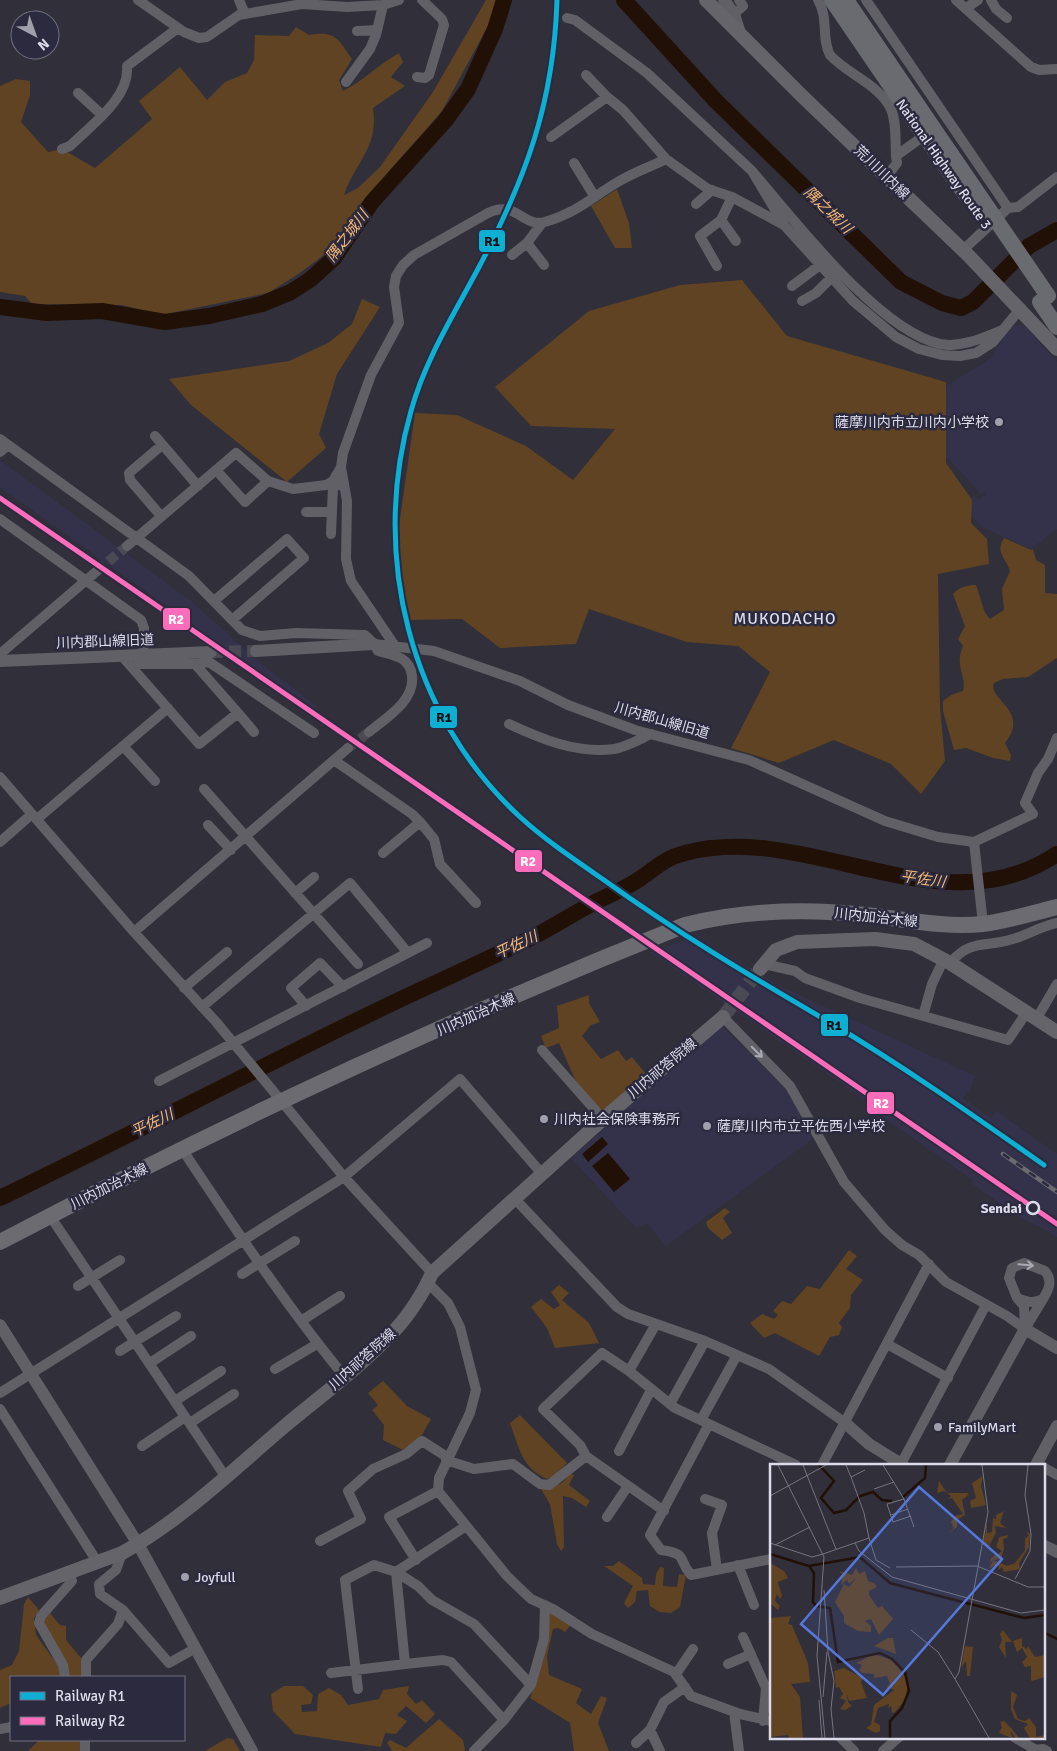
<svg xmlns="http://www.w3.org/2000/svg" width="1057" height="1751" font-family="Signika,'Noto Sans JP',sans-serif">
<rect width="100%" height="100%" fill="#302f3a"/>
<!-- built -->
<path fill="#34324a" d="M1023,324L1057,362V529L1031,549L982,527L962,506L974,496L978,500L986,494L984,491L981,494L944,454L937,391L984,363L992,356L1007,332L1014,326Z
M0,460L191,601L264,666L317,706L313,711L0,487Z
M696,936L778,985L975,1076L972,1086L963,1098L991,1118L996,1111L1057,1154V1237L1042,1228L1020,1218L971,1183L973,1180L878,1114L880,1110L650,952Z
M721,1025L786,1089L813,1139L666,1246L647,1223L636,1228L571,1158Z"/>
<!-- green -->
<path fill="#604322" d="M486,0H498L489,24L442,111L390,170L329,251L300,273L268,293L161,315L122,305L32,304L25,296L0,292V86L16,79L30,81V95L21,122L48,152L62,149L95,168L152,119L139,101L180,67L207,100L225,82L247,73L254,60L255,35L289,36L296,27L309,35C336,30 338,39 352,59L339,80L343,91C363,81 379,64 399,53L403,62L391,77L405,86L373,108C379,148 355,162 344,195L358,188L380,167L433,92Z
M617,189L629,223L632,248H615L591,206Z
M742,280L787,336L946,382V463L972,500L971,523L987,539L989,564L938,574L940,708L945,761L921,794L891,764L834,740L779,763L731,748L770,672L738,646L687,642L589,609L576,644L500,648L462,619L407,620L396,547L415,413L457,415L526,446L573,480L615,429L531,426L495,387L589,311L680,285Z
M362,299L380,307L337,374L319,434L326,448L287,482L191,405L169,379L289,361L328,343L352,324Z
M1004,538L1031,550L1033,549L1036,560L1045,565V593L1057,594V658L1028,677L1003,679L994,683C987,700 1031,710 1005,743L1011,755L1010,761L993,758L966,748L954,750L943,711V701L951,695L963,691C967,675 954,667 963,646L958,639L965,626L953,594C959,587 967,585 976,585C981,596 982,612 990,619L1004,610L1002,589L1010,571C1005,556 995,553 1004,538Z
M589,995V1003L600,1022L591,1025L582,1036L601,1059L618,1050L626,1061L632,1057L646,1074L602,1112L577,1084L559,1043L546,1048L541,1036L559,1028L557,1006Z
M725,1208L730,1212L723,1218L732,1233L722,1240L708,1228L706,1222Z
M849,1250L857,1256L846,1269L863,1280L851,1295L850,1308L839,1323L842,1327L839,1335L830,1337L819,1356L775,1333L764,1338L750,1323L762,1314L774,1319L778,1315L773,1311L782,1301L791,1304L807,1286L820,1289Z
M559,1285L569,1293L562,1300L589,1323L599,1343L555,1348L547,1328L531,1307L541,1299L554,1309L560,1305L551,1292Z
M383,1381L407,1406L431,1419L422,1435L403,1450L383,1440L384,1425L372,1410L378,1405L368,1393Z
M520,1415L567,1463L554,1476L547,1479C522,1468 519,1448 510,1423Z
M571,1473L574,1475L569,1485L590,1501L586,1507L572,1498L563,1496L564,1547L561,1551L557,1544L550,1504L541,1489L562,1483Z
M619,1561L642,1578L643,1584L655,1585L656,1574L660,1567L664,1568L663,1586L677,1587L679,1574L686,1575L680,1607L671,1613L660,1612L650,1606L648,1590L637,1591L635,1602L628,1608L624,1603L633,1586L604,1566H613Z
M28,1597L39,1610L34,1618L36,1635L59,1667L60,1677H11V1703L0,1708V1670L12,1665L19,1651L24,1604Z
M549,1610L571,1625L565,1632L558,1628L553,1629L547,1656L549,1675L582,1689L576,1703L591,1714L601,1696L607,1698L598,1723L609,1751H574L570,1723L530,1698C542,1670 547,1641 549,1610Z
M50,1613L60,1625L66,1626V1640L81,1658L82,1677H68L44,1624L45,1617Z
M284,1686H303L313,1695L311,1704L301,1705L302,1712L317,1711L318,1694L329,1688L341,1695L348,1705L379,1699L383,1690L409,1686L407,1694L416,1704L422,1700L435,1714L426,1723L406,1706L397,1715L407,1721L396,1734L385,1733L381,1747L295,1734L273,1711L271,1694Z
M439,1719L463,1740L465,1751H392L387,1743L390,1740L406,1748Z
M227,1738L233,1739L240,1751H205Z
M39,1740H81V1751H28Z"/>
<!-- water -->
<path fill="#211005" d="M602,1137L608,1144L588,1162L582,1154Z
M608,1153L630,1179L614,1192L592,1166Z"/>
<g fill="none" stroke-linecap="round" stroke-linejoin="round">
<!-- stream -->
<path stroke="#211005" stroke-width="2.5" d="M1043,1632L1057,1639"/>
<!-- river -->
<path stroke="#211005" stroke-width="16" d="M624,0L715,100L901,282L942,303L961,308L973,302L1029,246L1057,230
M0,307L47,313L102,311L165,322L209,316L262,304L291,292L311,279L334,258L372,202L445,121L468,89L495,29L504,0
M0,1198C133,1134 265,1064 399,1000C442,980 486,960 529,939C550,929 569,916 590,905C606,896 626,889 641,878C657,867 665,858 685,853C809,820 941,932 1057,854"/>
<!-- minor-tunnel -->
<path stroke="#4a4954" stroke-width="10" stroke-dasharray="10 5" stroke-linecap="butt" d="M97,571L127,546
M348,748L369,732"/>
<!-- tertiary-tunnel -->
<path stroke="#4a4954" stroke-width="12" stroke-dasharray="12 6" stroke-linecap="butt" d="M211,652L256,651"/>
<!-- secondary-tunnel -->
<path stroke="#4a4954" stroke-width="14" stroke-dasharray="14 7" stroke-linecap="butt" d="M723,1017L760,969"/>
<!-- minor -->
<path stroke="#606066" stroke-width="10" d="M138,0L184,32L199,38L207,37L239,15L302,4L347,7L383,5L399,0
M239,0L245,14
M818,0C829,18 821,38 830,55C847,74 880,85 891,109C897,123 895,141 896,156
M866,0L1008,208
M956,0L1031,67L1039,70L1057,69
M991,0L996,9L1007,18
M966,8L978,0
M734,14L743,6L739,0
M567,18L575,20L647,73L752,171
M357,31L377,30
M586,75L607,97L623,110L666,159
M417,77L425,78L429,75L444,25L442,19L422,0
M346,82L370,49L376,35L383,5
M78,93L102,115
M551,137L607,97
M62,149L70,146C91,125 130,98 127,66L178,28
M574,163L595,197
M887,176L897,163L896,156L929,132
M732,197L721,220L736,241
M696,204L712,190
M783,223L752,171C794,220 878,330 940,344C961,348 983,338 1002,330
M527,243L544,265
M963,250L1008,208L1018,207L1057,177
M512,255L527,243L542,223
M717,266L700,236L721,220
M792,286L820,265
M802,301L816,293L831,278
M155,436L198,486
M0,439L189,576L242,630L260,636L296,633L365,635L374,644L378,651C394,655 410,657 412,676C415,701 386,718 369,732
M0,452L8,445
M216,470L245,502L268,481
M306,512H332
M161,516L130,480L129,473L162,445
M0,519L141,620L144,628L143,664
M331,534L333,486L341,485
M127,546L236,453L268,481L293,489L326,485L333,481L341,467
M214,601L287,539L304,558L232,620
M374,644L434,651L520,681L568,705L635,730L749,760L885,821L938,837L974,842
M395,646L351,581L346,559L347,501L341,467L343,453L371,375L399,323L394,287L396,276L403,265L414,255L488,213C516,199 523,228 545,222C576,213 591,198 616,183C632,173 650,167 666,159L708,189L732,197L784,225L853,301L896,337L919,349L942,355L960,356L976,353L993,342L1021,308
M0,654L97,571
M121,655L199,744L238,713L254,732
M138,664H195L238,713
M195,664L209,662L314,733
M509,724C541,739 577,754 614,749C626,747 640,739 651,734
M123,746L155,781
M335,761L412,814L420,822L383,853
M0,777L134,932L217,1023L344,1177L432,1273
M204,789L358,964
M37,819L168,708
M420,822L434,839L440,864L476,903
M208,825L231,850
M0,842L32,814
M974,842L1033,814L1025,803L1038,773L1048,759L1057,738
M974,842L983,924
M295,893L314,877
M134,932L348,748
M950,963C972,938 986,948 1013,939C1028,935 1041,926 1057,923
M764,964L795,971L805,978L860,998L1008,1040L1027,1012
M184,988L227,952
M306,1006L291,988L320,963L343,987
M202,1007L350,883L408,953
M923,1016L932,984L944,959
M723,1017L790,1086L844,1182L885,1230L902,1245L919,1255L946,1282L1007,1316L1025,1329
M1037,1018L1057,984
M542,1050L603,1119
M159,1081L427,943
M182,1149C234,1227 285,1304 344,1376
M516,1200L617,1307L628,1314L705,1341L769,1369L844,1422
M50,1216L225,1476
M242,1274L295,1241
M428,1283L448,1303L460,1327L476,1390L470,1413L439,1478L438,1491L507,1576L531,1599L553,1609L592,1634L674,1672L691,1696L740,1714L771,1721
M78,1286L120,1260
M1017,1298C1027,1302 1033,1304 1043,1299C1049,1289 1053,1281 1045,1271L1024,1263L1012,1268L1009,1278L1017,1298L1024,1306L1025,1329L1043,1299
M301,1321L340,1296
M887,1344L948,1378
M120,1351L176,1316
M150,1363L191,1336
M275,1369L317,1344
M629,1371L656,1324
M0,1393L344,1177L460,1079L543,1175
M175,1401L221,1371
M670,1404L705,1341
M0,1409L98,1563
M701,1420L737,1355
M190,1423L234,1394
M709,1424L650,1535L661,1550C689,1554 677,1559 691,1575L771,1559
M142,1446L185,1417
M619,1451L651,1390
M446,1460L474,1469L513,1464L540,1484L549,1485L586,1456
M901,1464L986,1305
M822,1465L929,1264
M1043,1467L1057,1475
M705,1499L722,1505L712,1533L717,1570
M664,1511L586,1456L580,1445L543,1409L602,1353L629,1371L675,1408L796,1465
M607,1517L628,1486
M466,1526L396,1572L418,1586L432,1600L474,1624L531,1685
M320,1541L361,1519L348,1491L373,1469L406,1454L422,1441L447,1457
M122,1553L116,1570L99,1584L100,1594L123,1610L169,1663L196,1648
M416,1560L389,1517L438,1491
M738,1565L754,1605
M743,1637L766,1688L763,1721
M405,1664L443,1660L451,1662L504,1720
M728,1664L751,1654
M331,1673L405,1664L396,1572L374,1565L345,1580L358,1689
M676,1674L693,1649
M65,1677L63,1665L39,1623L41,1616L72,1581L70,1574
M86,1677V1660L118,1624L123,1610
M734,1712L739,1751
M0,1729L11,1727
M650,1730L660,1751
M840,1737L854,1751
M1014,1737L1036,1750L1043,1749L1047,1751
M85,1740V1751
M636,1743L650,1730L664,1702L685,1687
M474,1751L504,1720L531,1685L544,1639L545,1605
M883,1751L899,1737"/>
<!-- tertiary -->
<path stroke="#606066" stroke-width="12" d="M724,0L734,14L740,33
M256,651L374,644
M0,661L211,652
M0,1325L138,1544L252,1751
M844,1422L869,1444L903,1465
M950,1465L1025,1329L1057,1348
M1036,1465L1057,1426
M1043,1545L1057,1552"/>
<!-- secondary -->
<path stroke="#65646a" stroke-width="14" d="M706,0L801,95L968,255L1057,349
M760,969L776,950L797,942L875,939L914,944L950,963L1057,1032
M0,1598L122,1553C182,1520 234,1469 286,1425C322,1395 364,1364 395,1330C409,1315 424,1292 432,1273L603,1119L723,1017"/>
<!-- primary -->
<path stroke="#6c6b72" stroke-width="16" d="M0,1242C222,1125 452,1018 685,925C745,910 804,908 866,915C904,919 944,928 983,924C1008,921 1032,913 1057,907"/>
<!-- trunk -->
<path stroke="#6a6a71" stroke-width="16" d="M832,0L918,126
M846,0L927,119
M1040,302L1057,327"/>
<!-- rail casing -->
<g stroke="#6c6a70" stroke-width="4.5">
<path id="rail" d="M1003,1154L1057,1192"/>
</g>
<!-- rail -->
<use href="#rail" stroke="#2c2a3f" stroke-width="2.5" stroke-dasharray="8" stroke-linecap="butt"/>
<!-- trunk-bridge -->
<path stroke="#6a6a71" stroke-width="16" d="M927,119L1048,296
M918,126L966,195"/>
<!-- rail-1 casing -->
<g stroke="#2c2a3f" stroke-width="9">
<path id="rail-1" d="M557,0C554,102 526,178 479,267C454,314 425,360 411,411C370,554 409,714 519,816C545,840 575,860 604,880C676,932 752,977 829,1022C903,1066 974,1116 1044,1165"/>
</g>
<!-- rail-2 casing -->
<g stroke="#2c2a3f" stroke-width="9">
<path id="rail-2" d="M0,498L1057,1224"/>
</g>
<!-- rail-1 -->
<use href="#rail-1" stroke="#0dafd3" stroke-width="5"/>
<!-- rail-2 -->
<use href="#rail-2" stroke="#fb6dba" stroke-width="5"/>
</g>
<!-- one-way arrows -->
<defs><path id="oneway-shaft" d="M-6 0H5M1.5-3L5.5 0L1.5 3" fill="none" stroke-width="1.6" stroke-linecap="round" stroke-linejoin="round" transform="scale(1.25)"/></defs>
<g stroke="#aaaab5">
<use href="#oneway-shaft" transform="translate(757 1052) rotate(45)"/>
<use href="#oneway-shaft" transform="translate(1026 1265) rotate(5)"/>
</g>
<!-- markers -->
<g fill="#a09fac" stroke="#2c2a3f" stroke-width="2">
<circle cx="999" cy="422" r="5"/>
<circle cx="544" cy="1119" r="5"/>
<circle cx="707" cy="1126" r="5"/>
<circle cx="938" cy="1427" r="5"/>
<circle cx="185" cy="1577" r="5"/>
</g>
<circle fill="#2c2a3f" stroke="#dcdbe9" stroke-width="2.5" cx="1033" cy="1208" r="6"/>
<g text-anchor="middle" stroke-width="5" stroke-linejoin="round" paint-order="stroke">
<!-- street labels -->
<g font-size="14" fill="#dcdbe9" stroke="#2c2a3f">
<text transform="translate(944 164) rotate(55)" y="5">National Highway Route 3</text>
<text transform="translate(882 172) rotate(44)" y="5">荒川川内線</text>
<text transform="translate(105 641) rotate(-2)" y="5">川内郡山線旧道</text>
<text transform="translate(662 720) rotate(16)" y="5">川内郡山線旧道</text>
<text transform="translate(876 917) rotate(6)" y="5">川内加治木線</text>
<text transform="translate(476 1014) rotate(-24)" y="5">川内加治木線</text>
<text transform="translate(662 1068) rotate(-40)" y="5">川内祁答院線</text>
<text transform="translate(109 1186) rotate(-27)" y="5">川内加治木線</text>
<text transform="translate(362 1359) rotate(-42)" y="5">川内祁答院線</text>
</g>
<!-- poi labels -->
<g font-size="14" fill="#dcdbe9" stroke="#2c2a3f" text-anchor="start">
<text x="989" y="427" text-anchor="end">薩摩川内市立川内小学校</text>
<text x="554" y="1124">川内社会保険事務所</text>
<text x="717" y="1131">薩摩川内市立平佐西小学校</text>
<text x="948" y="1432">FamilyMart</text>
<text x="195" y="1582">Joyfull</text>
</g>
<!-- stop labels -->
<g font-size="14" font-weight="bold" fill="#dcdbe9" stroke="#2c2a3f" text-anchor="end">
<text x="1022" y="1213">Sendai</text>
</g>
<!-- water labels -->
<g font-size="15" font-style="italic" fill="#f7b974" stroke="#2c2a3f">
<text transform="translate(828 210) rotate(44)" y="5">隅之城川</text>
<text transform="translate(347 236) rotate(-53)" y="5">隅之城川</text>
<text transform="translate(923 879) rotate(8)" y="5">平佐川</text>
<text transform="translate(516 945) rotate(-25)" y="5">平佐川</text>
<text transform="translate(152 1123) rotate(-26)" y="5">平佐川</text>
</g>
<!-- quarter labels -->
<g font-size="16" letter-spacing="1" fill="#dcdbe9" stroke="#2c2a3f">
<text x="785" y="624">MUKODACHO</text>
</g>
</g>
<!-- overview -->
<g transform="translate(770 1464)">
<rect width="275" height="275" fill="#302f3a"/>
<path d="M213,12L211,22L216,41L201,44L200,37L206,34L202,19ZM169,17L177,29H198L199,34L198,31L192,36L195,51L187,56V63L179,69L184,64L181,58L185,52L193,50L182,34L178,35L181,32L174,27L167,29ZM234,47L230,59L236,64L225,62L226,69L220,80L215,76L221,82H217L213,80L217,58V69L222,68L223,54L226,55V51ZM256,68L260,69L259,83L249,99L250,105L234,108L232,103L228,106L229,102L225,101L219,105L223,96L237,102L245,99L255,86V75L259,71ZM238,71L237,74L233,75L234,85L231,95L222,96L219,102L221,94L232,87L226,83L229,73ZM0,99L14,107L18,114L8,118L12,132L10,135L7,130L5,137L10,142L8,146L1,140V154L21,152L18,160L22,161L38,199L40,218L21,220L30,233L33,274H19L18,271L0,273ZM86,104L89,110L95,107L98,117L104,119L107,123L99,127V131L108,144L112,142L123,155L109,171L101,155L95,157L101,162V168L88,167L74,159V152L65,138L74,120L79,123L87,113L79,120L77,116L71,121L73,111L69,107L82,111ZM233,166L242,178H235L236,194L229,183L232,176L230,170ZM118,174H123L126,190L104,182ZM252,174V182L257,185L258,182L265,193L275,191V213L262,217L267,223L261,216V202L255,203L252,198L257,193L252,184L247,188L243,177ZM195,182L203,183L200,212H197L196,197L191,204ZM104,190L122,196L134,211L138,221L135,236L125,248L122,249L121,242L118,244L119,240L108,244L104,258L110,261V267L106,269L96,264L101,261L104,241L124,226L116,223L120,220L117,212L104,214V210L92,209L89,206L92,201L86,199L98,193L72,199ZM74,204L93,214L91,218L97,234L79,237L77,231L78,238L82,242L75,246L70,245L76,237L70,234L73,230L69,223L66,224L64,207ZM241,227L247,231L243,243L248,255L255,257L259,254L266,263V273L275,271V274H260L254,264L258,260L245,255L241,245ZM234,257L242,265L249,274H245L241,267L242,274L229,269L232,263L230,258Z" fill="#604322"/>
<path fill="none" stroke="#211005" stroke-width="2.5" d="M49,1L64,17L51,34L64,49L76,46L90,32L103,28L112,36L122,37M133,33L155,14L156,1M0,90L39,102L44,109L43,138L46,142L60,144L68,198L110,189L122,195L135,208L139,227L132,244L120,257V274M39,102L90,93L120,119L254,154L275,151"/>
<path fill="none" stroke="#757480" stroke-width="1" d="M8,1L54,93L47,192L55,274M33,1L66,85M76,1L81,13L95,6M113,1L134,35L144,63M81,13L94,49L99,74M104,25L124,18M0,32L56,1M134,35L117,40L123,58L141,52M121,51L138,45M0,79L42,93L53,90M85,79L89,87L122,113L251,149L275,146M5,81L40,63M53,90L99,74L106,96L120,104M126,103L207,102L258,123H275M245,115L260,87L261,70L255,31L258,1M54,126L58,188L64,217L61,245L64,274M202,136L218,48L212,1M202,136L189,208L185,215L219,274M141,166L168,188L185,215M53,233L57,188M49,236L52,274"/>
<path fill="#5678dd" fill-opacity="0.15" stroke="#5678dd" stroke-width="2.5" d="M149,23L232,95L113,231L31,160Z"/>
<rect width="275" height="275" fill="none" stroke="#dcdbe9" stroke-width="2.5"/>
</g>
<g stroke="#2c2a3f" stroke-width="2">
<rect x="478" y="229" width="28" height="24" rx="5" fill="#0dafd3"/>
<rect x="162" y="607" width="29" height="24" rx="5" fill="#fb6dba"/>
<rect x="429" y="705" width="29" height="24" rx="5" fill="#0dafd3"/>
<rect x="514" y="849" width="29" height="24" rx="5" fill="#fb6dba"/>
<rect x="820" y="1013" width="29" height="24" rx="5" fill="#0dafd3"/>
<rect x="866" y="1091" width="29" height="24" rx="5" fill="#fb6dba"/>
</g>
<g font-size="14" text-anchor="middle" font-weight="bold" fill="#fff">
<text x="176" y="624">R2</text>
<text x="528" y="866">R2</text>
<text x="881" y="1108">R2</text>
</g>
<g font-size="14" text-anchor="middle" font-weight="bold" fill="#111">
<text x="492" y="246">R1</text>
<text x="444" y="722">R1</text>
<text x="834" y="1030">R1</text>
</g>
<!-- legend -->
<rect x="10" y="1676" width="175" height="65" fill="#2c2a3f" stroke="#727183"/>
<rect x="20" y="1692" width="25" height="8" fill="#0dafd3" stroke="#727183"/>
<text x="55" y="1701" font-size="15" fill="#dcdbe9">Railway R1</text>
<rect x="20" y="1717" width="25" height="8" fill="#fb6dba" stroke="#727183"/>
<text x="55" y="1726" font-size="15" fill="#dcdbe9">Railway R2</text>
<!-- north arrow -->
<g transform="translate(35 35) rotate(139)"><circle r="24" fill="#2c2a3f" stroke="#727183"/>
<path d="M0-4L9 19L0 12L-9 19Z" fill="#a09fac"/>
<text y="-8" font-size="14" font-weight="bold" text-anchor="middle" fill="#dcdbe9">N</text>
</g>
</svg>
